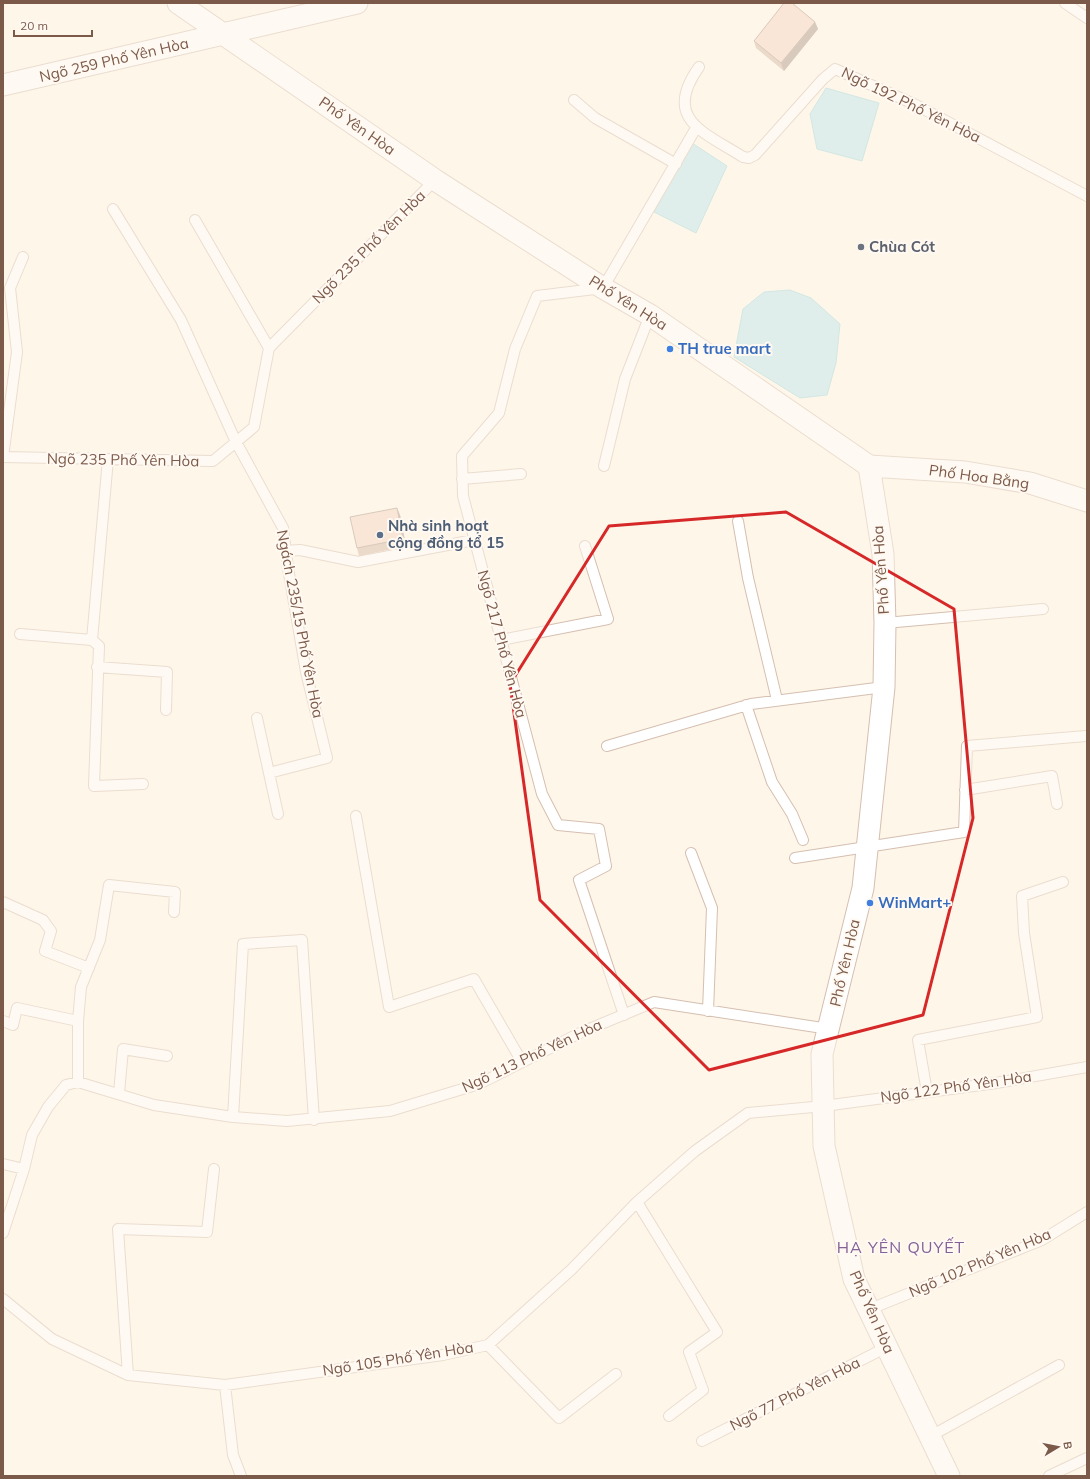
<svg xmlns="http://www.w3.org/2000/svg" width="1090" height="1479" font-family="Mulish,sans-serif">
<rect width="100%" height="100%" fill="#fef6e9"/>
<!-- water -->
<path fill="#bbe5ea" stroke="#a0d5dd" d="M826,88L879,103L862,161L817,149L810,114Z
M692,143L727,166L696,233L654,212Z
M790,290L811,298L840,324L836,363L827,395L800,398L734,357L743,309L764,292Z"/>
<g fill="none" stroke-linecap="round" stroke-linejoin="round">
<!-- service casing -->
<g stroke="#d5bfb0" stroke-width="12">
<path id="service" d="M1065,3L1087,18
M699,67C661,120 706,133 743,157L749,158L755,155L823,79L835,69L914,104L1087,196
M574,100L595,118L676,164
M113,209L181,320L236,442L283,528L288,568L306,672L327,758L269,773L278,814
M195,220L269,348
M3,457L213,461L254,427L269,348L435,180
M3,457L17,352L10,288L23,257
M108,459L92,640L99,646L94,786L143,784
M604,466L625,379L650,315
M462,479L521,474
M738,521L748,578L777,700
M286,551L300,550L358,562L474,540
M885,623L1043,609
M20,634L92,640
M501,640L608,619L585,546
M97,667L167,672L166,710
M746,705L772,782L792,814L803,840
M257,718L269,773
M607,746L751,704L884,687
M965,790L1052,776L1057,804
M356,816L389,1007L474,979L522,1062
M691,853L712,908L708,1011
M795,858L964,832L967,746L1086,736
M3,902L43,920L51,931L45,951L89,968
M624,1015L579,880L606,866L599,829L558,825L542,794L463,496L462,456L499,413L515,349L537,296L603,288L696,128
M3,1021L13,1025L17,1008L78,1021
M78,1082V1021L81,987L100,940L109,885L175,892L174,912
M927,1092L918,1040L1037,1017L1024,933L1022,896L1063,882
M119,1093L123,1049L167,1056
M233,1117L243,944L302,940L314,1120
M3,1164L24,1169
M637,1202L717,1332L689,1352L703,1390L669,1416
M3,1233L24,1169L32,1135L48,1107L66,1085L78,1082L154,1105L233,1117L287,1121L390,1111L479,1084L582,1032L654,1002L829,1029
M3,1299L52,1339L128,1375L225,1385L443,1355L488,1345L572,1269L637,1202L695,1151L748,1113L824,1106L996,1083L1087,1067
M870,1309L1042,1240L1087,1212
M488,1345L559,1418L616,1374
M128,1375L118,1229L207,1232L214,1169
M225,1385L233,1455L241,1476
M929,1437L1059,1365
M702,1441L887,1347
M1049,1476L1087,1458"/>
</g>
<!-- minor casing -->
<g stroke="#d5bfb0" stroke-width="23">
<path id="minor" d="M178,3L435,180L603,288L650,315L869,466L883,554L885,623L884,687L863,888L822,1054L824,1146L854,1279L949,1476
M3,85L357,3
M869,466L965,472L1030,483L1087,501"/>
</g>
<!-- service -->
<use href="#service" stroke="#fff" stroke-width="10"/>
<!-- minor -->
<use href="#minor" stroke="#fff" stroke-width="21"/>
</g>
<!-- wall -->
<path fill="#d4b5a3" d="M815,22L818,29L784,71L756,48L754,41Z
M400,515L406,546L359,556L357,548Z"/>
<!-- shaded-wall -->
<path fill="#ac9485" d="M815,22L818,29L784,71L781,63Z
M397,508L400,515L406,546L403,539Z"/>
<!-- building -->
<path fill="#f6d3be" stroke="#ac9485" d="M784,3H792L815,22L781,63L754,41Z
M397,508L403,539L357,548L350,517Z"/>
<!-- marked area -->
<path d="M0 0H1090V1479H0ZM786,512L954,609L973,818L923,1015L709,1070L540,900L510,684L609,526Z" fill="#fef6e9" fill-opacity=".55" fill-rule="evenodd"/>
<path fill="none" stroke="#d62828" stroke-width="3" stroke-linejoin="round" d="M786,512L954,609L973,818L923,1015L709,1070L540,900L510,684L609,526Z"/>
<!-- markers -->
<circle fill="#6b7280" stroke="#fff9f2" stroke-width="1.5" cx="861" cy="247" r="4"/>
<g fill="#3f7fe0" stroke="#fff9f2" stroke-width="1.5">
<circle cx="670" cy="349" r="4"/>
<circle cx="870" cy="903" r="4"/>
</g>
<circle fill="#5c6f8a" stroke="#fff9f2" stroke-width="1.5" cx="380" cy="535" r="4"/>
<g text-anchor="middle" stroke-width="4" stroke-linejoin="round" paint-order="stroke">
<!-- street labels -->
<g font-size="15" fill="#7c5a49" stroke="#fff9f2">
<text transform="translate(114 60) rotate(-13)" y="5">Ngõ 259 Phố Yên Hòa</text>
<text transform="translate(911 105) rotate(26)" y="5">Ngõ 192 Phố Yên Hòa</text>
<text transform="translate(357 126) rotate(35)" y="5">Phố Yên Hòa</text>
<text transform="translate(369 247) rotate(-45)" y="5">Ngõ 235 Phố Yên Hòa</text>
<text transform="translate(628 303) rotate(32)" y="5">Phố Yên Hòa</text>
<text transform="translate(123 460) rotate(1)" y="5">Ngõ 235 Phố Yên Hòa</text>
<text transform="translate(979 477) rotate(8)" y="5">Phố Hoa Bằng</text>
<text transform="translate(881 570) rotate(-94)" y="5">Phố Yên Hòa</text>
<text transform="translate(300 624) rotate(79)" y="5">Ngách 235/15 Phố Yên Hòa</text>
<text transform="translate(502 644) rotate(75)" y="5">Ngõ 217 Phố Yên Hòa</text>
<text transform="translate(845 963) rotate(-77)" y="5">Phố Yên Hòa</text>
<text transform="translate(532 1056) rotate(-25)" y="5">Ngõ 113 Phố Yên Hòa</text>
<text transform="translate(956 1087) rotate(-8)" y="5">Ngõ 122 Phố Yên Hòa</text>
<text transform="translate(980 1263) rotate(-23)" y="5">Ngõ 102 Phố Yên Hòa</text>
<text transform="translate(872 1312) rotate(66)" y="5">Phố Yên Hòa</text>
<text transform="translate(398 1359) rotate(-9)" y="5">Ngõ 105 Phố Yên Hòa</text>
<text transform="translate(795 1394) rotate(-27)" y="5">Ngõ 77 Phố Yên Hòa</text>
</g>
<!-- worship labels -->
<g font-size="15" font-weight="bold" fill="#5b616d" stroke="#fff9f2" text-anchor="start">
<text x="869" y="252">Chùa Cót</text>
</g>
<!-- shop labels -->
<g font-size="15" font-weight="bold" fill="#366cbe" stroke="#fff9f2" text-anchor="start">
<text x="678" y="354">TH true mart</text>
<text x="878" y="908">WinMart+</text>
</g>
<!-- service labels -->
<g font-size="15" font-weight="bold" fill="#4e5e75" stroke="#fff9f2" text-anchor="start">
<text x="388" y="531">Nhà sinh hoạt<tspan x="388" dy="17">cộng đồng tổ 15</tspan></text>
</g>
<!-- neighbourhood labels -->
<g font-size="16" letter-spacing="1" fill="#846298" stroke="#fff9f2">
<text x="901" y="1253">HẠ YÊN QUYẾT</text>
</g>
</g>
<!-- border -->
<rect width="1090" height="1479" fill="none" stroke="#7c5a49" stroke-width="8"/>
<!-- north arrow -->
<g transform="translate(1058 1447) rotate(80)" stroke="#fff9f2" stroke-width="3" paint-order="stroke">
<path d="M0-3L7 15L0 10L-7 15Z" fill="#7c5a49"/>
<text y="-6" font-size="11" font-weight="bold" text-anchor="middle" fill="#7c5a49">B</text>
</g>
<!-- scale -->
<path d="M14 30v6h78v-6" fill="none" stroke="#7c5a49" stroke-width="2"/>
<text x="20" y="30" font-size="12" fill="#7c5a49" stroke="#fff9f2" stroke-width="3" paint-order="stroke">20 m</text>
</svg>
